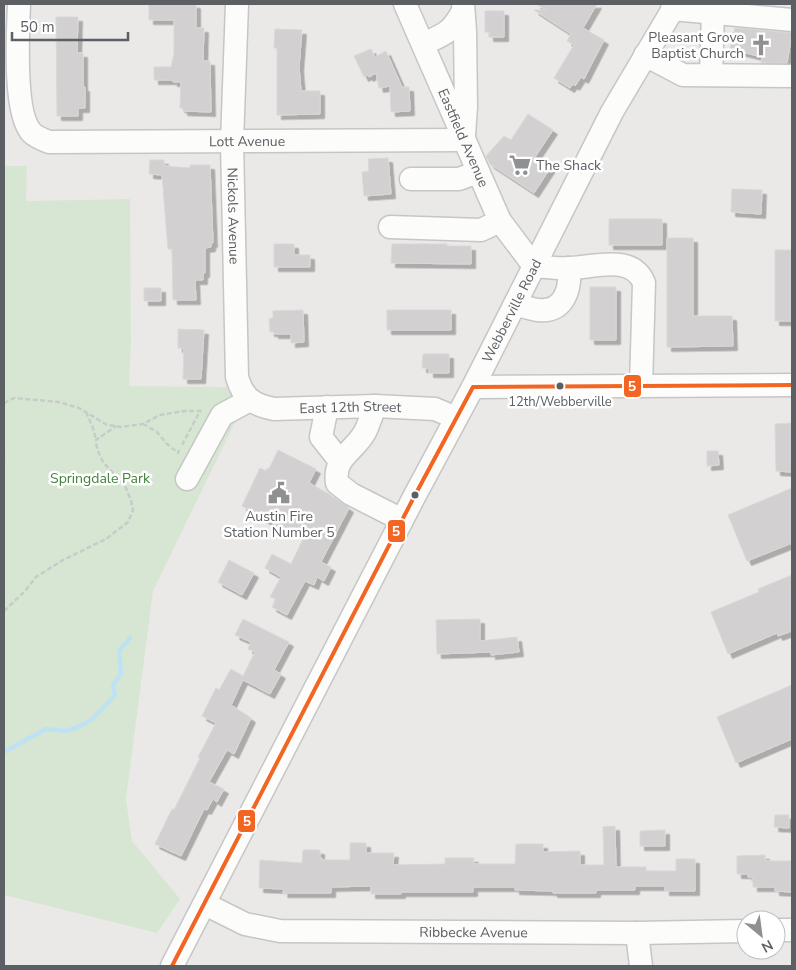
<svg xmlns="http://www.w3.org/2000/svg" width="796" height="970" font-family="'Nunito Sans',sans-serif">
<defs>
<filter id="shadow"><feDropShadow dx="4.5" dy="4.5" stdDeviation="0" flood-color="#0004"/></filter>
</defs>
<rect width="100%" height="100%" fill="#ebe9e7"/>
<!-- green -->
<path fill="#d7e6d3" d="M4,166H27L26,201L130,199L131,340L129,386L227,387L240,412L153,591L126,799L132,841L180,899L157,933L4,895Z"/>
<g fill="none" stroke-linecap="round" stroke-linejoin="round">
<!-- stream -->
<path stroke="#bee2f2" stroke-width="4.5" d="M4,752L46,729L66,731L78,727L91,720L115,695L113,685L121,674L119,651L130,638"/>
</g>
<!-- building -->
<path fill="#d2d0d0" stroke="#dad8d6" filter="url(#shadow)" d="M149,4H196V28H204L203,61H210L211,112L183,111V108H180L181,82H173V80H154V67H171L174,54V20H149Z
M536,4H597L583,28L604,40L584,79L581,77L575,86L573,84L570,88L554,78L574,45L567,41L571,34L534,10H547Z
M485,11H504V37H489V32H485Z
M56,17H78L77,53H83V87H85V108H78V116H57Z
M735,28L792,33L787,63H761L762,57L730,49Z
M275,29L302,30L299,67L301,91H320V114L277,115V48H274Z
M371,49L375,57L386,51L402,87H409L410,111L391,112L390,86L379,88L376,73L369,77L368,75L364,77L354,56Z
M528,114L553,130L535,157L551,167L534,193L490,164L486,156L504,136L511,140Z
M388,158L391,194L364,196L362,172L369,171L368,159Z
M150,160H164V166L190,168V165H210L213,243H211V247L205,248V273H203V280H195L196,300H173L172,249H168L162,175L149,174Z
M732,189L762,190L761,214L731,212Z
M609,219H662V245H609Z
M667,238H693V316H732L733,346L667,347Z
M274,244H294V255H310V267H274Z
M392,244H447V246H471V264L391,263Z
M775,250H792V321H775Z
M590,287H616V340H590Z
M144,288H161V301H144Z
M303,310L304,342L291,343V334H274V332H270L269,319L273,318V311Z
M387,310H451V330H387Z
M178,329L204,330L201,379H183L184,348H178Z
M423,354H449V373H429V368H422Z
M792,423V472L776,471L775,424Z
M278,450L316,469L309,483L329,494L349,508L321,562L331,567L324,581L317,577L314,585L305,581L287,615L272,607L276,599L270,597L281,577L265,568L272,554L291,564L304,537L255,515L256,513L242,506L260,468L266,471L267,468L269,469Z
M707,451H718L719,465L707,466Z
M792,488V543L747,561L728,515Z
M229,560L254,573L242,595L218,582Z
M792,575V631L778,636L777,633L728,654L711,612L759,592L758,589Z
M243,619L289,642L274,670L281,674L270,694L243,680L231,705L251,718L234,754L227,750L209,782L224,789L217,802L213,799L207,810L204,809L181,856L155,844L172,809L174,810L200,758L198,757L216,723L202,716L216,688L219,690L231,669L243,676L255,652L248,649L251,642L235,635Z
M480,619V641L517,637L519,652L491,655V652L437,654L436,620Z
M792,685V739L736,763L717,717Z
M775,815H789V828L774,827Z
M615,826L616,867H646V871H676V859H695V891H665V886H635V890H596V893H553V891L515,890V887H473V892H401V894H371V886L331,887V893H283L284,889L259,888L260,860L302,863L303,850H320V858H322V860H350V843H366V853H394L393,865L445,864V858H474L473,864H515L516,844H543V852L580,851V865H604L603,827Z
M665,830V846H640V831Z
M765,855V861H792V892L775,891V887H753V877H748V874H737V856Z"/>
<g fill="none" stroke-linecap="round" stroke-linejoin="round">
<!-- minor casing -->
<g stroke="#c6c6c6" stroke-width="25">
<g id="minor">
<path id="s1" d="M19,4C18,32 13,114 32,133C36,137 44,140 49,142L464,140"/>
<path id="s2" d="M237,4L232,142L237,377C243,398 253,405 274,409L375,406L435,409L456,418"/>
<path id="s3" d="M405,4L500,221L534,266C546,267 558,269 569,268C593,268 632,253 644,283L641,386"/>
<path d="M463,4L465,31L466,107L464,135"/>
<path d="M672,9L792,20"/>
<path d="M423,44C445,34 451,33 463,11"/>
<path d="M645,55L683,75L792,76"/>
<path d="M711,75L713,12"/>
<path d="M411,179H459L478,172"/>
<path d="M390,227L481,230L500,221"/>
<path d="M515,304C522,306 530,309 538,310C564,313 571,289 569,268"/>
<path d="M473,387L792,385"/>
<path d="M375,406C372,414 369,424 365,432C354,452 333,457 337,483L351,494L402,520"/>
<path d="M327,407L321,437L340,461"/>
<path d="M187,479L222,415L250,400"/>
<path id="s4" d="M205,904L245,924L280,931L637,933L746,931"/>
<path d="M776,930H792"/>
<path d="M637,933L641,966"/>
<path id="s5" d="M172,966L414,497L473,387L612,112L676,4"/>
</g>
</g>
<!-- path -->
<path stroke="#c7cbc9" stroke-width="2.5" stroke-dasharray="5 2.5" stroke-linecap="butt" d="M4,403L14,398L59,402L79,408L107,425L121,427L143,424L160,415L184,411H203
M86,412L93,428L96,440
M143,424L157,432L166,443L178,453L179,450
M182,445L200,411
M4,453V463
M4,611L25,591L36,577L63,560L106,539L128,522L133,510L131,500L125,486L103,462L97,449L96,440L116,426"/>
<!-- minor -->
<use href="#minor" stroke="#fcfcfb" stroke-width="22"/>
<!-- bus-1 casing -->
<g stroke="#fff" stroke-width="8">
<path id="bus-1" d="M473,387L792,385
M172,966L414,497L473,387"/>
</g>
<!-- bus-1 -->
<use href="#bus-1" stroke="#f26522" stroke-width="4"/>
</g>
<!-- icons -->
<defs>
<g id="church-bare" transform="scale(1.725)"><path d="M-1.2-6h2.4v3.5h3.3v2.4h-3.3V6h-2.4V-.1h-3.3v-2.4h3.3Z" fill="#8e9092" stroke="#fff" stroke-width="2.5" paint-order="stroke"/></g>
<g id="supermarket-bare" transform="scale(1.725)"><path d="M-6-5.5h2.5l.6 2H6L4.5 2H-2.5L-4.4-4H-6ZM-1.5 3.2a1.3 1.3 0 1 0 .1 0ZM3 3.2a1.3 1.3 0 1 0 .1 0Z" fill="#8e9092" stroke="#fff" stroke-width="2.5" paint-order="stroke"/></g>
<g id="civic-bare" transform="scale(1.725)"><path d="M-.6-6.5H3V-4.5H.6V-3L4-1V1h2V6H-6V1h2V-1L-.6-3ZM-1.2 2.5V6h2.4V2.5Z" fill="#8e9092" stroke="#fff" stroke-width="2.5" paint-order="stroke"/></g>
</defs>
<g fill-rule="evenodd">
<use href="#church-bare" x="761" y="45"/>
<use href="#supermarket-bare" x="520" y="165"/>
<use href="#civic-bare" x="279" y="493"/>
</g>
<!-- markers -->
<g fill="#5c6064" stroke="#fff" stroke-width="2">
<circle cx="560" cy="386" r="4.5"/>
<circle cx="415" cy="495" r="4.5"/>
</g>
<g text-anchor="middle" stroke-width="5" stroke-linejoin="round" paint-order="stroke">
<!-- bus labels -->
<g font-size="13" fill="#5c6064" stroke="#fff">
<text x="560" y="406">12th/Webberville</text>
</g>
<!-- poi labels -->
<g font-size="14" fill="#5c6064" stroke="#fff" text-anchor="end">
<text x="744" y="42">Pleasant Grove<tspan x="744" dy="16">Baptist Church</tspan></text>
<text x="536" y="170" text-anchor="start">The Shack</text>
<text x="279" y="521" text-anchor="middle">Austin Fire<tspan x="279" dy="16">Station Number 5</tspan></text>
</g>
<!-- street labels -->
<g font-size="14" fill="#5c6064" stroke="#fff">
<text dy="5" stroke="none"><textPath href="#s3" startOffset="146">Eastfield Avenue</textPath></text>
<text dy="5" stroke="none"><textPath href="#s1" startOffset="349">Lott Avenue</textPath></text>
<text dy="5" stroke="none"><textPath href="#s2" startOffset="212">Nickols Avenue</textPath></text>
<text dy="5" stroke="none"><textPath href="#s5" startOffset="738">Webberville Road</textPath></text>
<text dy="5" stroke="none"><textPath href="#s2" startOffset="502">East 12th Street</textPath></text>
<text dy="5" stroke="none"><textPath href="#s4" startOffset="274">Ribbecke Avenue</textPath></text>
</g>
<!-- park labels -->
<g font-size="14" fill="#43813d" stroke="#fff">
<text x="100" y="483">Springdale Park</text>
</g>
</g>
<g stroke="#fff" stroke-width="2">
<rect x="623" y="374" width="19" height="24" rx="5" fill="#f26522"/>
<rect x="387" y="519" width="19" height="24" rx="5" fill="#f26522"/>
<rect x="237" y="809" width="19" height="24" rx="5" fill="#f26522"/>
</g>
<g font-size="14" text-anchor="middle" font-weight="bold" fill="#fff">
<text x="632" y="391">5</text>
<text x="396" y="536">5</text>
<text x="247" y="826">5</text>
</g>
<!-- border -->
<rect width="796" height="970" fill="none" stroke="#5c6064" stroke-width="10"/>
<!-- north arrow -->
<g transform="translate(761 935) rotate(151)"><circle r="24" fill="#ffffff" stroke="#bebfc1"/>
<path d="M0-4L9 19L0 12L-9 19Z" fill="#8e9092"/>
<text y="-8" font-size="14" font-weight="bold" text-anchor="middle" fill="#5c6064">N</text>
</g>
<!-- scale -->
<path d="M12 32v8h116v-8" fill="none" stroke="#5c6064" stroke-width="2.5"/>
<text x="20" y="32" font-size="15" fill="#5c6064" stroke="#ffffff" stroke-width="4" paint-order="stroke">50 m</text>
</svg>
